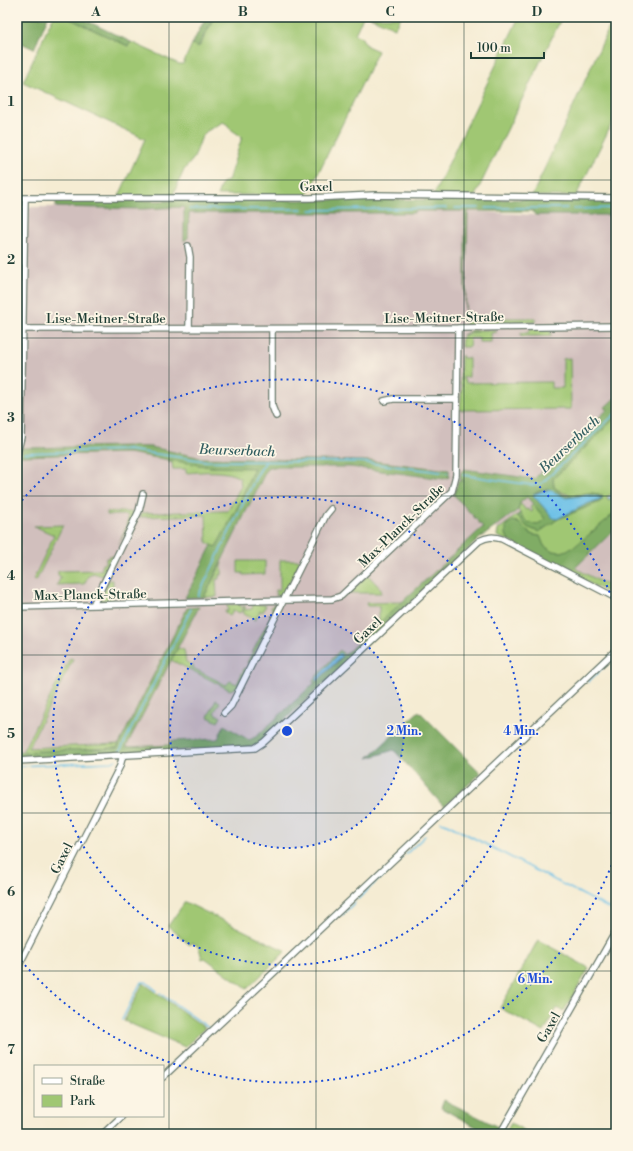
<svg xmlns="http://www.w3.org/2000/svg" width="633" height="1151" font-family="'Libre Bodoni',serif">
<rect width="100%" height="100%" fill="#fcf5e5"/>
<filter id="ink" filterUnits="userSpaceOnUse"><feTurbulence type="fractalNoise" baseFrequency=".025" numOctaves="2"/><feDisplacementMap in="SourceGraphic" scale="8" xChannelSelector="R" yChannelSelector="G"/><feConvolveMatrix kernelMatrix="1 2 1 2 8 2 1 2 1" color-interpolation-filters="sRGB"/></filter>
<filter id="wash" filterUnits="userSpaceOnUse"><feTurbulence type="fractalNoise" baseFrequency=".012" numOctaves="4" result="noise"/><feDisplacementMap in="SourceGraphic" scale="16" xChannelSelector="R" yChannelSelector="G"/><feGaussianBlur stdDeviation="0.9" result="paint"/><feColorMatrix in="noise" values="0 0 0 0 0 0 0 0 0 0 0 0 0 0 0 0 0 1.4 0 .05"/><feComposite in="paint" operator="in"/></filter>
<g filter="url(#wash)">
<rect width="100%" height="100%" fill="#f5ecd3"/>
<!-- industrial -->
<path fill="#d1bfbd" d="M17,207H185V213H414V211H466L534,215H616V590L575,568L568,570L502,530L484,526L257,736L249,740L218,739L171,741L169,745L17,752Z"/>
<!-- green -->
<path fill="#a0c773" stroke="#608254" d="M53,17H66L128,46L131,42L179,64H183L192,44L200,46L214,17H363L355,34L361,37L367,46L378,51L311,188L306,195H217L222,183L228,181L242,137L229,128L228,125L223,122L207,131L202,136L194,158L184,170L173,195L119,196L145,139L23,82Z
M370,17H401L395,28Z
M519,17H562L475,196H433Z
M614,17H616V115L576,196H532Z
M465,318H536V322L474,323L465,325Z
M530,329H550L551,336H521V333H528Z
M471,330H495L497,332L491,333V342H479V338H470L469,347H461L462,337L470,333L478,332V331L468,332L463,335Z
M462,355L463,358H469V377L462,378V379L465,380L466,383L551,382V388H563V359L570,358L571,409L460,410L462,384L460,385L461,356Z
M616,417V492L606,497L609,500L616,497V512L574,548L562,552L552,551L544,546L540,536L530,534L517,521L506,534L509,541L497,536L498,530L517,515L527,527L539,532L558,519L594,504L603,498L602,495C580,491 572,501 554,487L553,479Z
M169,459L211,467H254L238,506L216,547L207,543L206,515L140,517L142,513L228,511L241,486L240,478C226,469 202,472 186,473V469H173L172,463L168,461Z
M520,503L526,510L528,509L531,512L533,511L530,507L534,504L545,519L537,525L527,522L518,510Z
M107,512H135L119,544L128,522V515H107Z
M63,525L36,581L33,580L54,535L34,526Z
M110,555L113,556L103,576L93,573L89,575L84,584L57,585L61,577L58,575V571L102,570V564L106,563V558H110Z
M280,560H300V562L284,594L276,596V590H280Z
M238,561H265V574L243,575V573H238Z
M222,563V575H219V579H216L217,597H204Z
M575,568L616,590V597L568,572Z
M368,575L381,589V593H349Z
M109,580H113V600H100Z
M403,602L369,633L367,630L379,620V606H367L366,603Z
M240,604L242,610L240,613L233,610L230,616L225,613V611H228L227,605Z
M253,604L266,605L263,612L260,611L255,620L244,614L243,606H245V610L252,609Z
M274,604L276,610L250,663H247L274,610L271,608Z
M178,648L184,650L186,662L194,666L193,668L226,685L230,681L237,684L245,667L247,670L238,687L230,690L171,660Z
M340,650L345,656L316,683L312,681Z
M70,658L73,659L28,748L119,744L117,748L22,752Z
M216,700L220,702L214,713L221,717L218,722L208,717Z
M185,902L286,951L247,989L205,958L202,959L199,947L192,942L190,945L168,926Z
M538,940L589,968L564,1011L557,1008L544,1032L500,1008Z
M143,983L205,1028L185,1047L124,1021Z
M511,1123L531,1134H505Z"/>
<!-- forest -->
<path fill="#80ac65" stroke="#50744c" d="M17,17H48L34,49L17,41Z
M66,17H79L131,42L128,46Z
M206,17H214L198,47L192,44Z
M571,199L616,200V215H535L533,211H468L465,325V211H414V213H189L188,238L184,241V207L142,209L56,207V201Z
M616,397V417L553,479L554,487C558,491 562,495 568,496C578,497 592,488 602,497C596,496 589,494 583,495C578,495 573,499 568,499C557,497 549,482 533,495L553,518L557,519L587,504L602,499L600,502L558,519L539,532L527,527L517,515L520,513L527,522L537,525L545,519L527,497L520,503L518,510L479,539L258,745L251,747L17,759V752L117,748L187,608L199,607L126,747L169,745L171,741L218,739L224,725L249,740L257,736L483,527L454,495L458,481H464L460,479L461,472L464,469L534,479L608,409L604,408Z
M127,446L151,447L202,458L373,461L449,470V477L444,479L350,467H268L204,597L185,598L212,545L216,547L238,506L254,468L211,467L128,453L20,456L22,448Z
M616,512V528L575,568L568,572L509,541L506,534V525L513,521C525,523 525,536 540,536L544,546L552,551L562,552L574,547Z
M419,711L481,773L444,807L394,750L368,758Z
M444,1100L500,1128L497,1134H489L441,1108Z"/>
<!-- water -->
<path fill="#6bc0e7" stroke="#457e8e" d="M551,490L566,498L587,495L603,498L587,504L557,519L553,518L533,495L542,491Z
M340,653L342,656L317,681L316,679Z"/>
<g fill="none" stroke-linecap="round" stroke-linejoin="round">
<!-- stream -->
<path stroke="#6bc0e7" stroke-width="1.5" d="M455,208H479
M486,208H567
M189,209H302
M574,209L616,208
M310,210L446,208
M24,453L128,450L206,461L361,462L448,473
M463,475L532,485L541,484L616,413
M609,498L616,495
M198,596L258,473L266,461
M588,682L616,655
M120,751L191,609
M17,766L112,762L116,760
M440,822L445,823L616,912
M406,854L425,836
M358,899L402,857
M342,915L355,902
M160,993L210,1029
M122,1020L141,982H146L157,991"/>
</g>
</g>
<g filter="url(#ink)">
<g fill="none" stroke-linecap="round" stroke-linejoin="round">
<!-- minor casing -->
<g stroke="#6a7a6c" stroke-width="8">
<path id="minor" d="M17,198H310L375,195L616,198
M188,246L190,257L189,329
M17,329L458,328L616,326
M272,329V406L276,416
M384,401L393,399H457
M17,454L21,437L25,198
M93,605L139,511L143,494
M17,607L332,599L341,596L452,491L456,475L458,328
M224,713L231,706L326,515L331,509
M17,761L255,748L264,742L479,541C487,537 493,536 502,539L616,598
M17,969L120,766L123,755
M163,1077L616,650
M103,1134L122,1116
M500,1134L616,931"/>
</g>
<!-- minor -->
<use href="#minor" stroke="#fff" stroke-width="5.5"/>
</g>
</g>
<!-- grid -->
<path fill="none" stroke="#1f3d34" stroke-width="1" stroke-opacity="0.55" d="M169,17V1134M316,17V1134M464,17V1134M17,180H616M17,338H616M17,496H616M17,655H616M17,813H616M17,971H616"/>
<!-- distance rings -->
<circle cx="287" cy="731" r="117" fill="#1d4ed8" fill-opacity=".12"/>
<g fill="none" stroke="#1d4ed8" stroke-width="2" stroke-dasharray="2 4">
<circle cx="287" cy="731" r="117"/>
<circle cx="287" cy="731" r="234"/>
<path d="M616 854A351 351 0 0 1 18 957M18 505A351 351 0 0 1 616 608"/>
</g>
<g text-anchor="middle" stroke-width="3.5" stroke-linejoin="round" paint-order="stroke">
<!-- street labels -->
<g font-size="13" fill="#1f3d34" stroke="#fcf5e5">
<text transform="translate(316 186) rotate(-1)" y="5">Gaxel</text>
<text transform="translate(444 317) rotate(-1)" y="5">Lise-Meitner-Straße</text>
<text x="106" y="323">Lise-Meitner-Straße</text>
<text transform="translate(401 525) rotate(-44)" y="5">Max-Planck-Straße</text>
<text transform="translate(90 594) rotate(-1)" y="5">Max-Planck-Straße</text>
<text transform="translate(367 630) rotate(-43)" y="5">Gaxel</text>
<text transform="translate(61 858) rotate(-63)" y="5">Gaxel</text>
<text transform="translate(548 1027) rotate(-60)" y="5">Gaxel</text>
</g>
<!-- water labels -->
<g font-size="14" font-style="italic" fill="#325e61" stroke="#fcf5e5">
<text transform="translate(569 444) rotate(-43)" y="5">Beurserbach</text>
<text transform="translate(237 450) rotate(2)" y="5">Beurserbach</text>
</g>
</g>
<circle cx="287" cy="731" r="6" fill="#1d4ed8" stroke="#fcf5e5" stroke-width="2"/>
<g font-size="12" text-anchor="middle" font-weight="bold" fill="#1d4ed8" stroke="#fcf5e5" stroke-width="3.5" stroke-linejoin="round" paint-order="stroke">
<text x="404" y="735">2 Min.</text>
<text x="521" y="735">4 Min.</text>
<text x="535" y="983">6 Min.</text>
</g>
<!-- margin -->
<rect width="633" height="1151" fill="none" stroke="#fcf5e5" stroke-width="44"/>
<!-- legend -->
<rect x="34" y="1065" width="130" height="52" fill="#fcf5e5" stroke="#a4ab9e"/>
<rect x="42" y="1078" width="20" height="6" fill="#ffffff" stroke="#a4ab9e"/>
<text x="70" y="1085" font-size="12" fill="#1f3d34">Straße</text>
<rect x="42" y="1095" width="20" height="12" fill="#a0c773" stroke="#a4ab9e"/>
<text x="70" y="1105" font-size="12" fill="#1f3d34">Park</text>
<!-- scale -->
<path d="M471 52v6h73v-6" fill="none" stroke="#1f3d34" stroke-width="2"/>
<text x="477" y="52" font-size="12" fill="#1f3d34" stroke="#fcf5e5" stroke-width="3" paint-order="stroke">100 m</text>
<rect x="22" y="22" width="589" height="1107" fill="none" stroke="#1f3d34" stroke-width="1.5"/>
<g font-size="13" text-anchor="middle" font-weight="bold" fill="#1f3d34">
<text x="96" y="16">A</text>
<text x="243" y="16">B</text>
<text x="390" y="16">C</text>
<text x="537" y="16">D</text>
<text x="11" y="106">1</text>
<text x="11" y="264">2</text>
<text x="11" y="422">3</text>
<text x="11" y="580">4</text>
<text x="11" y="738">5</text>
<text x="11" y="896">6</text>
<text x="11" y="1054">7</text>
</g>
</svg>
